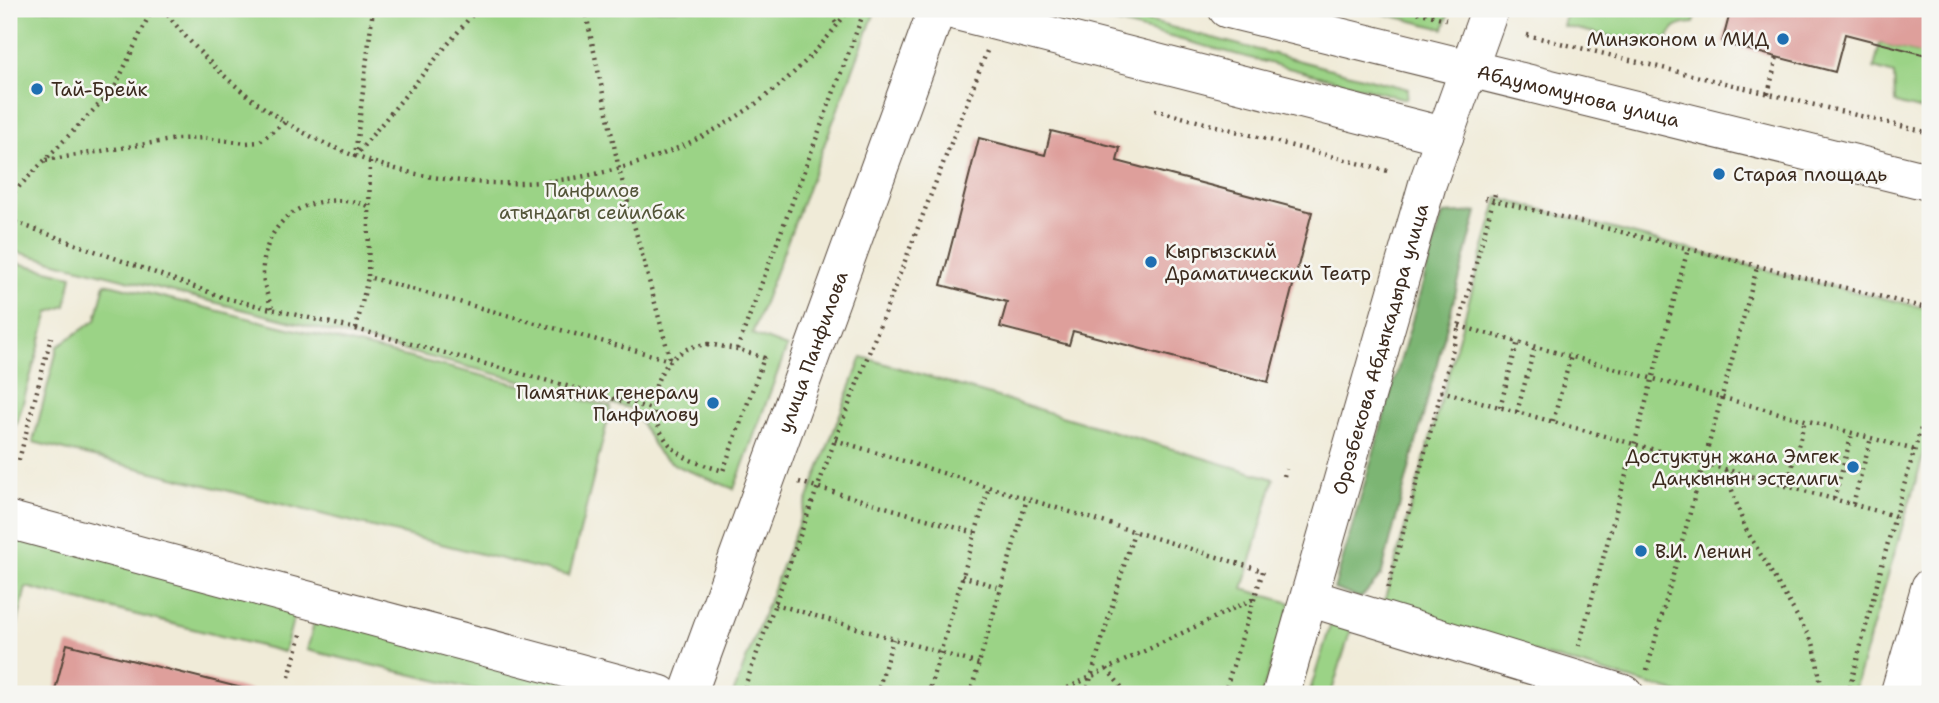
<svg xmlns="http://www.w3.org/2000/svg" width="1939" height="703" font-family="'Shantell Sans',sans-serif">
<rect width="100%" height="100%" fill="#f6f6f2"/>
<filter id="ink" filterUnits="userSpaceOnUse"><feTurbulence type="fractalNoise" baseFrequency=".0143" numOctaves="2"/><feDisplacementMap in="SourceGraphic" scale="14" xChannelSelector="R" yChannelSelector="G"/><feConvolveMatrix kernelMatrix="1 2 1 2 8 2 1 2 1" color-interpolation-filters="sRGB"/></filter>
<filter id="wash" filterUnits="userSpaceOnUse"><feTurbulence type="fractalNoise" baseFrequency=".00686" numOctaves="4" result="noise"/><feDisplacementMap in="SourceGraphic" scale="28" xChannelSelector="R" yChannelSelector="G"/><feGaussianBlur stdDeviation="1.57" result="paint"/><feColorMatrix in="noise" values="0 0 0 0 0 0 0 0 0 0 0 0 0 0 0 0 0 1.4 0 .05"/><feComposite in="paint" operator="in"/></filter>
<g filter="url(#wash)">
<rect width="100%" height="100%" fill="#f0ebd8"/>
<!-- green -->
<path fill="#9bd386" stroke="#6b7e52" stroke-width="2" d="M9,9H876L752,334L787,347L734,489L677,466L659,454L633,409L9,250Z
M1064,9H1102L1408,89L1406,99Z
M1365,9H1450L1444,29Z
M1567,9H1698L1694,23C1673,24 1671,30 1663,48L1563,26Z
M1880,43L1930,56V112L1895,103L1894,74L1874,68Z
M1498,198L1804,280L1930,309V433L1853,694H1682L1382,609Z
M9,261L72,276L66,306L49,312L17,423L9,433Z
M105,283L611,407L569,576L33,442L58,346L96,320Z
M862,357L1274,479L1243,589L1291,603L1262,694H733Z
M9,528L298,603L284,652L26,587L9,659Z
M317,612L627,694H494L307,650Z
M1333,617L1353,623L1331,694H1309Z"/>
<!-- forest -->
<path fill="#7cb573" stroke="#5c7048" stroke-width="2" d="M1477,212L1381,576L1361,598L1334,589L1443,214Z"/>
<g id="blocks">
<!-- building -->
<path fill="#de9f9b" d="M1731,9H1930V56L1845,34L1835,72L1722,43Z
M1051,131L1120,148L1117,161L1312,212L1268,382L1073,331L1069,345L1000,327L1007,302L941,285L979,138L1045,155Z
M67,644L262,693V694H54Z"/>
</g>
</g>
<g filter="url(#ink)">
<use href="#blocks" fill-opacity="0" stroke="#56473a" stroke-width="2"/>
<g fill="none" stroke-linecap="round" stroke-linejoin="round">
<!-- minor casing -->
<g stroke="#56473a" stroke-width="39">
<g id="minor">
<path d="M947,9L1445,136"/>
<path id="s1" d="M1227,9L1930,182"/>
<path d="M9,520L660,694"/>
<path d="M1310,598L1625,694"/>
<path id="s2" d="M688,694L937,9"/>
<path id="s3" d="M1281,694L1428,182L1490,9"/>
<path d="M1899,694L1930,587"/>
</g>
</g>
<!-- path -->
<path stroke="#56473a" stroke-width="4.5" stroke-dasharray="2 5" stroke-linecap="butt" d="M163,9C206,64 256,110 320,141C502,229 732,177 849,9
M373,9L355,156L477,9
M585,9L619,169L670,359
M827,9L838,26
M1404,9L1446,19
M1527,35L1930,133
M1768,94L1777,57
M1155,110L1388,171
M46,160L177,139L205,138L246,143L259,142L285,122
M370,162L368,277L670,360
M9,197L114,89L152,9
M1485,198L1930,309
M9,220L225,298L356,329L368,277
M272,308C267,295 262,281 263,266C269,209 320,190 369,206
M1459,326L1915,450
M356,329L652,409
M708,344L737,349L764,358L723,471C708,466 686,461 674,449C643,420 647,369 687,349C693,346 701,345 708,344Z
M737,349L865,9
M1441,391L1895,516
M1500,407L1518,341
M1517,412L1535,346
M1553,421L1571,356
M835,440L1263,571L1224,694
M19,460L51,337
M1725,470L1745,528L1813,643C1818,660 1818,677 1824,694
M1284,476L1286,469
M799,482L975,533
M1787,486L1805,420
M1834,499L1852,434
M1853,504L1871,438
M962,576L1001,588
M1388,588L1496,190
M775,604L979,664
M1579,646L1688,249
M1107,669L1127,694
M1647,670L1757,268
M289,677L302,631
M742,694L835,440L987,51
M877,694L893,639
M928,694L989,487
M970,694L1027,499
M1055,694L1253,599
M1086,694L1134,532
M1848,694L1895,516L1930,398"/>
<!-- minor -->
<use href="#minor" stroke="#fff" stroke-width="37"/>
</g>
</g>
<!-- markers -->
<g fill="#1f6fb2" stroke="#f6f6f2" stroke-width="2.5">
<circle cx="1783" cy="39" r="7"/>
<circle cx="37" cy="89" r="7"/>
<circle cx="1719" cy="174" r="7"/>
<circle cx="1151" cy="262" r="7"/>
<circle cx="713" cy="403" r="7"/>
<circle cx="1853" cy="467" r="7"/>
<circle cx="1641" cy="551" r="7"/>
</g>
<g text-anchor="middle" stroke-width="5" stroke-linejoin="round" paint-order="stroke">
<!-- poi labels -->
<g font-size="19" fill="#3b2a1e" stroke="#f6f6f2" text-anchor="start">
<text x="1769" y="46" text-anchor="end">Минэконом и МИД</text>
<text x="51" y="96">Тай-Брейк</text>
<text x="1733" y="181">Старая площадь</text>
<text x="1165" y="258">Кыргызский<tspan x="1165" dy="22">Драматический Театр</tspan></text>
<text x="699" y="399" text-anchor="end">Памятник генералу<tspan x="699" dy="22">Панфилову</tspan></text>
<text x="1839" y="463" text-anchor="end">Достуктун жана Эмгек<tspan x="1839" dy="22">Даңкынын эстелиги</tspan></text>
<text x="1655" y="558">В.И. Ленин</text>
</g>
<!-- street labels -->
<g font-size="19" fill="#3b2a1e" stroke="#f6f6f2">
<text dy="7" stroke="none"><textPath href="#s1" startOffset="362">Абдумомунова улица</textPath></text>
<text dy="7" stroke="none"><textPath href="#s3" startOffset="359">Орозбекова Абдыкадыра улица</textPath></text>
<text dy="7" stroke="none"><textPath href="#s2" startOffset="364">улица Панфилова</textPath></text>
</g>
<!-- park labels -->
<g font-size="19" fill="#535438" stroke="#f6f6f2">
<text x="592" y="197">Панфилов<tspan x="592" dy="22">атындагы сейилбак</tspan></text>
</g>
</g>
<!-- margin -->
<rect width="1939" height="703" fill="none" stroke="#f6f6f2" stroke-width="35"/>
</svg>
